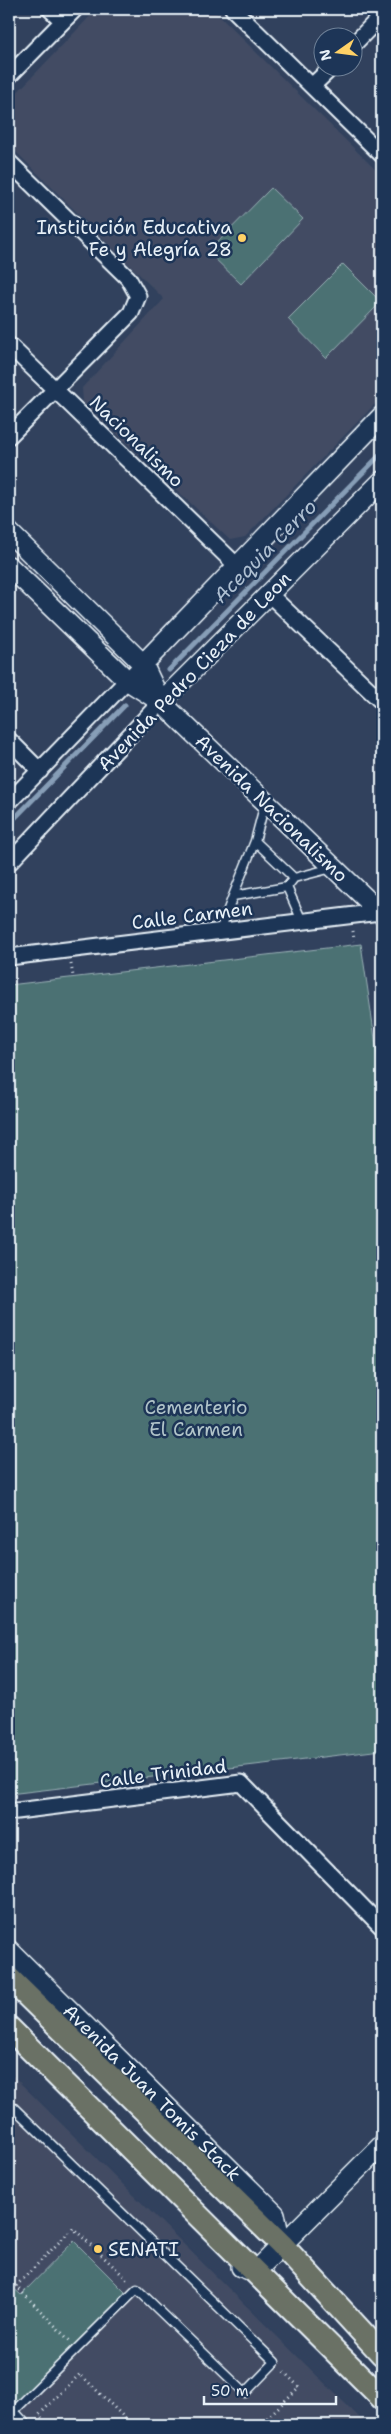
<svg xmlns="http://www.w3.org/2000/svg" width="391" height="2434" font-family="'Shantell Sans',sans-serif">
<rect width="100%" height="100%" fill="#31415d"/>
<filter id="ink" filterUnits="userSpaceOnUse"><feTurbulence type="fractalNoise" baseFrequency=".02" numOctaves="2"/><feDisplacementMap in="SourceGraphic" scale="10" xChannelSelector="R" yChannelSelector="G"/><feConvolveMatrix kernelMatrix="1 2 1 2 8 2 1 2 1" color-interpolation-filters="sRGB"/></filter>
<g filter="url(#ink)">
<!-- built -->
<path fill="#424c64" d="M97,9H212L382,176V397L245,537L230,540L83,402L82,388L164,299L9,145V101Z
M9,2072L367,2425H9Z"/>
<!-- green -->
<path fill="#4c7173" stroke="#9ab1b6" d="M271,188L303,219L241,284L208,252Z
M343,264L381,302L326,358L288,319Z
M361,944L382,1086V1750L9,1794V985Z
M74,2241L127,2294L9,2413V2284L21,2295Z"/>
<g fill="none" stroke-linecap="round" stroke-linejoin="round">
<!-- stream -->
<path stroke="#879eb7" stroke-width="5" d="M169,670L382,453
M9,824L125,705"/>
<!-- service casing -->
<g stroke="#e8f1f8" stroke-width="11">
<path id="service" d="M265,803L255,841L294,878
M233,896L255,841
M302,921L287,887L294,878L332,868
M220,931L233,896L287,887
M9,2103L275,2362L245,2393L137,2289L14,2411L27,2425"/>
</g>
<!-- minor casing -->
<g stroke="#e8f1f8" stroke-width="19">
<path id="minor" d="M50,9L63,21
M233,9L382,155
M354,44L382,15
M9,76L75,9
M312,86L331,68
M9,162L128,278L138,296L131,313L9,436
M9,345L237,566
M269,594L382,702
M9,740L40,771
M9,802L143,664
M9,863L161,702
M9,957L380,912
M9,1812L241,1783L382,1927"/>
</g>
<!-- tertiary casing -->
<g stroke="#e8f1f8" stroke-width="22">
<g id="tertiary">
<path d="M9,532L143,664L161,702"/>
<path d="M9,566L128,681L161,702L382,914"/>
<path d="M143,664L382,416"/>
<path d="M161,702L382,481"/>
<path id="s1" d="M9,1950L275,2214L281,2244"/>
<path d="M241,2267L255,2272L382,2145"/>
</g>
</g>
<!-- primary casing -->
<g stroke="#e8f1f8" stroke-width="26">
<path id="primary" d="M9,1978L281,2244L382,2354
M9,2028L382,2398"/>
</g>
<!-- path -->
<path stroke="#e8f1f8" stroke-width="3" stroke-dasharray="1 4" stroke-linecap="butt" d="M353,931L354,941
M382,942V941
M71,964L73,976
M9,2279L16,2286L73,2228L130,2282
M9,2293L16,2286L70,2341
M49,2425L39,2415L80,2374L132,2425
M260,2425L299,2387L282,2370"/>
<!-- service -->
<use href="#service" stroke="#1d3557" stroke-width="8"/>
<!-- minor -->
<use href="#minor" stroke="#1d3557" stroke-width="15"/>
<!-- tertiary -->
<use href="#tertiary" stroke="#1d3557" stroke-width="19"/>
<!-- primary -->
<use href="#primary" stroke="#6b7165" stroke-width="22"/>
</g>
</g>
<!-- markers -->
<g fill="#ffd166" stroke="#1d3557" stroke-width="2">
<circle cx="242" cy="238" r="5"/>
<circle cx="98" cy="2249" r="5"/>
</g>
<g text-anchor="middle" stroke-width="5" stroke-linejoin="round" paint-order="stroke">
<!-- poi labels -->
<g font-size="19" fill="#e8f1f8" stroke="#1d3557" text-anchor="end">
<text x="232" y="234">Institución Educativa<tspan x="232" dy="22">Fe y Alegría 28</tspan></text>
<text x="108" y="2256" text-anchor="start">SENATI</text>
</g>
<!-- street labels -->
<g font-size="19" fill="#e8f1f8" stroke="#1d3557">
<text transform="translate(137 441) rotate(44)" y="7">Nacionalismo</text>
<text transform="translate(194 671) rotate(-46)" y="7">Avenida Pedro Cieza de Leon</text>
<text transform="translate(272 808) rotate(44)" y="7">Avenida Nacionalismo</text>
<text transform="translate(192 915) rotate(-7)" y="7">Calle Carmen</text>
<text transform="translate(163 1773) rotate(-7)" y="7">Calle Trinidad</text>
<text dy="7" stroke="none"><textPath href="#s1" startOffset="202">Avenida Juan Tomis Stack</textPath></text>
</g>
<!-- park labels -->
<g font-size="19" fill="#b1c4c9" stroke="#1d3557">
<text x="196" y="1414">Cementerio<tspan x="196" dy="22">El Carmen</tspan></text>
</g>
<!-- water labels -->
<g font-size="20" font-style="italic" fill="#afc0d2" stroke="#1d3557">
<text transform="translate(265 551) rotate(-45)" y="7">Acequia Cerro</text>
</g>
</g>
<!-- margin -->
<rect width="391" height="2434" fill="none" stroke="#1d3557" stroke-width="30"/>
<rect x="15" y="15" width="361" height="2404" fill="none" stroke="#e8f1f8" stroke-width="2" filter="url(#ink)"/>
<!-- north arrow -->
<g transform="translate(338 52) rotate(256)"><circle r="24" fill="#1d3557" stroke="#6e8097"/>
<path d="M0-4L9 19L0 12L-9 19Z" fill="#ffd166"/>
<text y="-8" font-size="14" font-weight="bold" text-anchor="middle" fill="#e8f1f8">N</text>
</g>
<!-- scale -->
<path d="M204 2396v8h132v-8" fill="none" stroke="#e8f1f8" stroke-width="2.5"/>
<text x="211" y="2396" font-size="15" fill="#e8f1f8" stroke="#1d3557" stroke-width="4" paint-order="stroke">50 m</text>
</svg>
